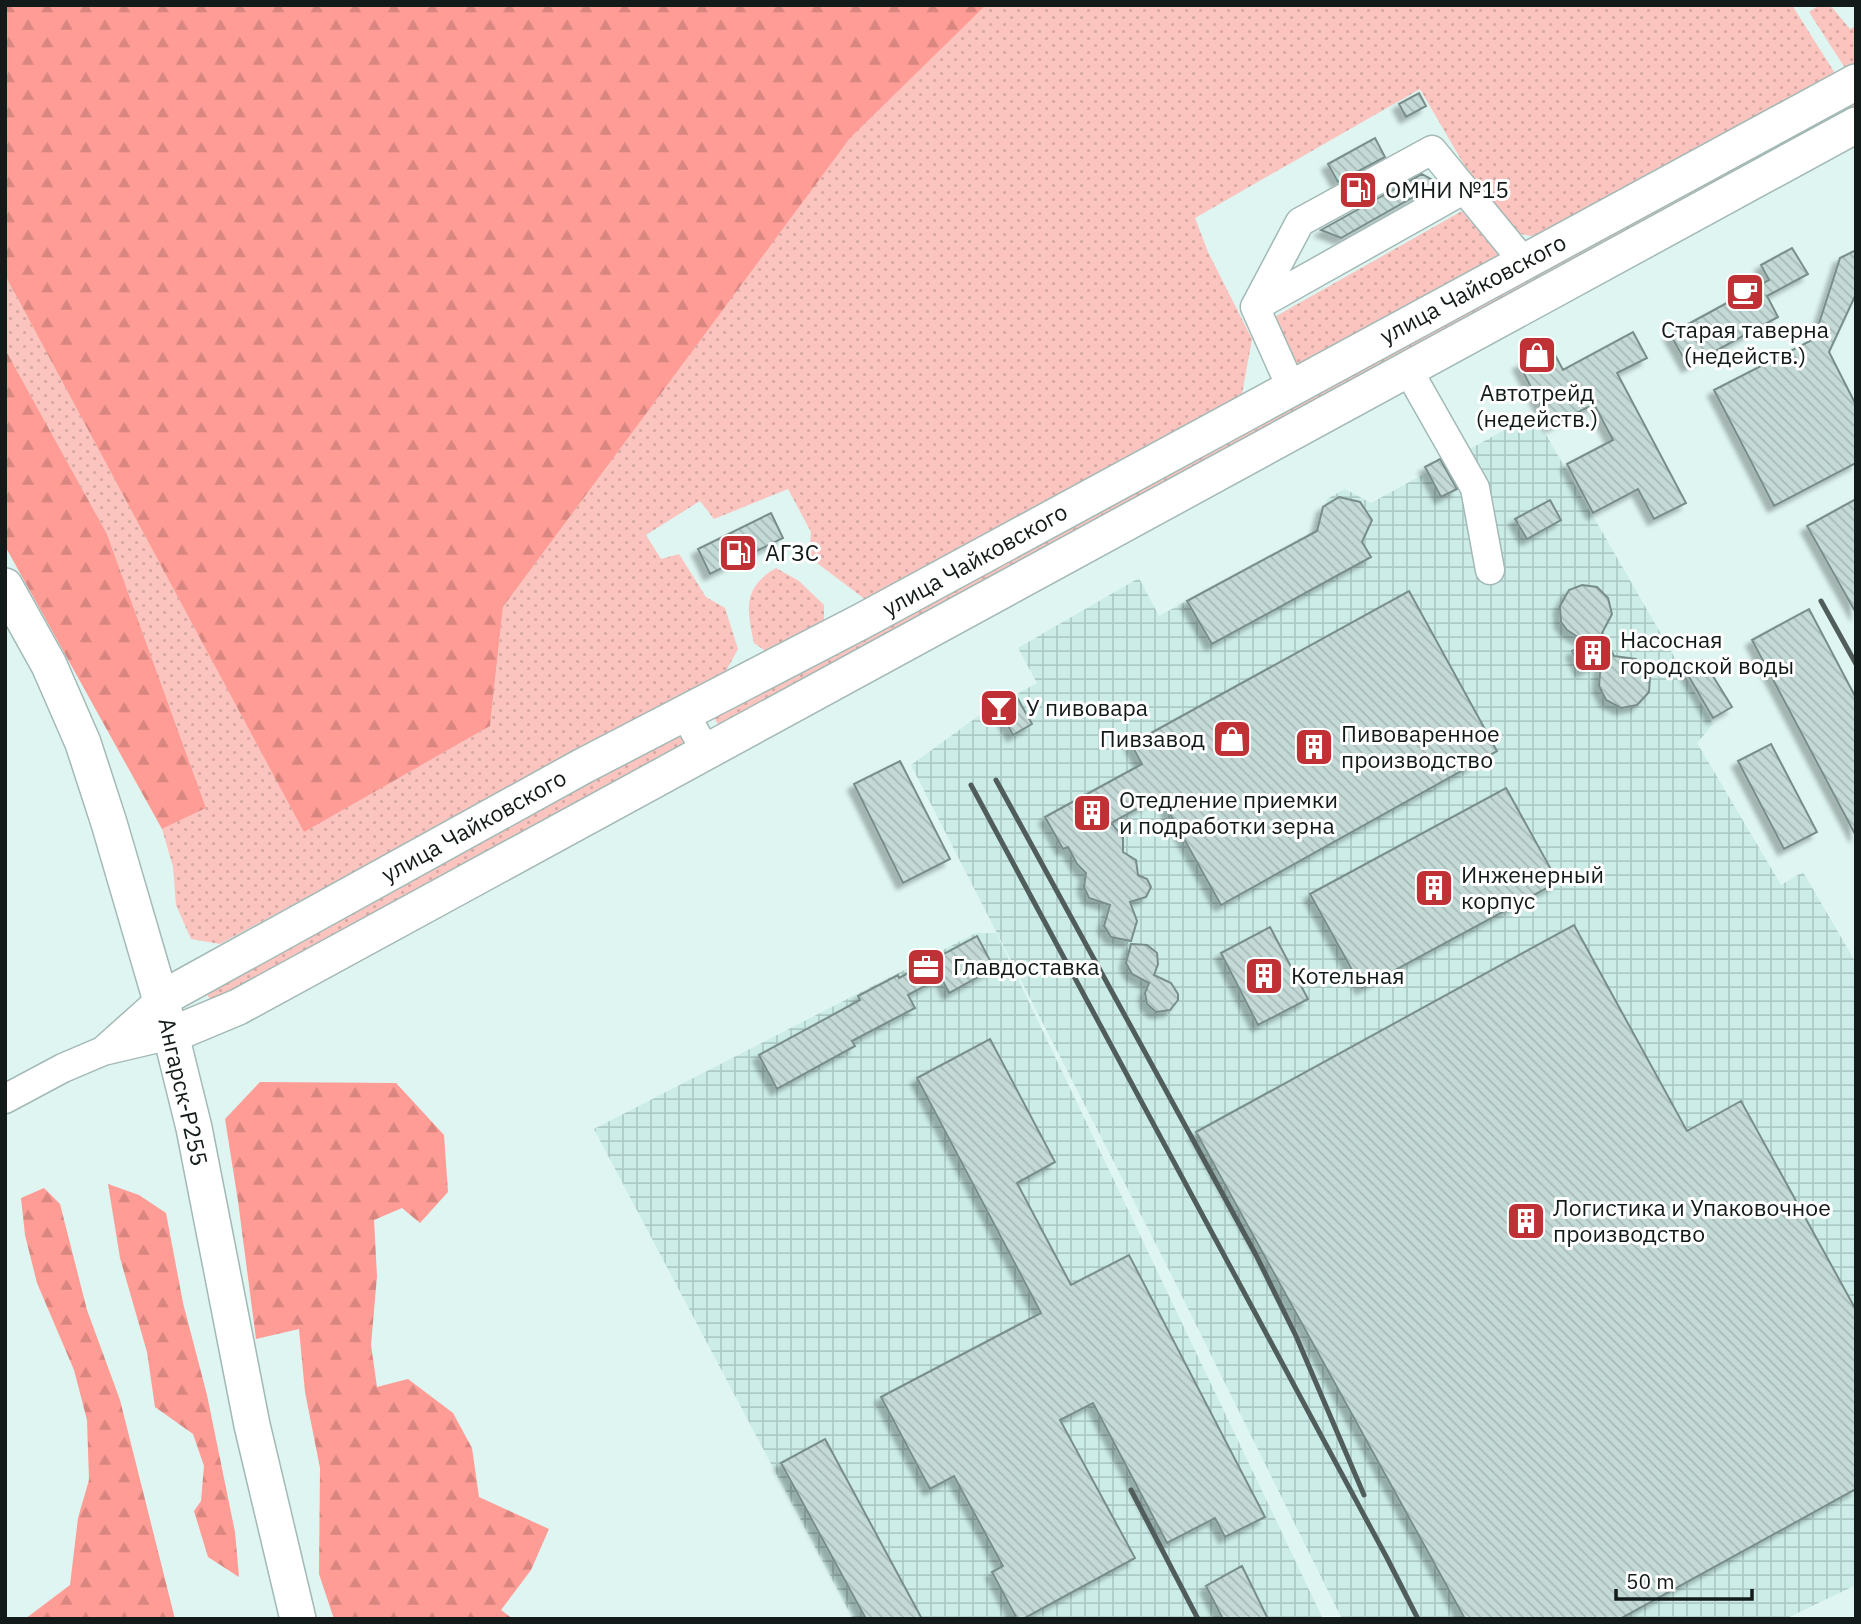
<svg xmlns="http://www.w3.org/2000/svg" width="1861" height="1624" font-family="'IBM Plex Sans',sans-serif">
<defs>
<pattern id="industrial-grid" width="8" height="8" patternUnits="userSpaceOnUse" patternTransform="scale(1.75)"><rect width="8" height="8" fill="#cbece7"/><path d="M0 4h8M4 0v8" fill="none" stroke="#adcac6"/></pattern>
<pattern id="grass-dots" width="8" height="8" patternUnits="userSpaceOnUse" patternTransform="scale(1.75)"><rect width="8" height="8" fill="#fbc4bf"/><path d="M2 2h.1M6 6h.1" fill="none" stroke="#d6a8a4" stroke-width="1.8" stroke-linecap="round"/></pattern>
<pattern id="forest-firs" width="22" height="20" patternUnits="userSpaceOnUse" patternTransform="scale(1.75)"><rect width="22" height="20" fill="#fe9c95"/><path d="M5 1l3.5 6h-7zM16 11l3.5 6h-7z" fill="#d98680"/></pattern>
<pattern id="building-back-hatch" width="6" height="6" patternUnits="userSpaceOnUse" patternTransform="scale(1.75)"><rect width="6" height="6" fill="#c4dad7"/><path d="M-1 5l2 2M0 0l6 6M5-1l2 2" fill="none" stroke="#a8bab8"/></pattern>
<filter id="shadow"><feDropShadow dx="-6" dy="6" stdDeviation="2" flood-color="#0004"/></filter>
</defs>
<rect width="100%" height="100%" fill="#def5f1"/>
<!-- industrial -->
<path fill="url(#industrial-grid)" d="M1534,414L1713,724L1697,743L1781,885L1803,872L1856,963V1585L1785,1619H1342L1165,1262L911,765L984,712L1037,683L1018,648L1139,578L1159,616L1319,528L1327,499L1345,489L1371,503Z
M976,933H996L1323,1619H853L594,1129Z"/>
<!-- grass -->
<path fill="url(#grass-dots)" d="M986,5H1792L1836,75L1545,239L1502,230L1420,89L1195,218L1208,252L1252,339L1241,400L866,600L809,557L811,532L788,489L714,519L700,501L646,535L661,559L679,554L706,597L725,608L738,649L726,671L220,944L191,939L176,905L173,867L162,829L206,808L107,534L5,349V275L304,831L490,726L503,607L850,137Z
M1819,5H1830L1850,29L1856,26V63L1845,68L1809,12Z
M1856,94V115L723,732L712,715Z
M1462,211L1501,258L1301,369L1283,355L1271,319Z
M776,568L799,581L824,605V625L767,652L754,643C747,609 742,588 776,568Z
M678,733L688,752L215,1007L204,990Z"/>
<!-- forest -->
<path fill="url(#forest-firs)" d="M5,5H986L850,138L503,607L490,726L304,832L5,275Z
M5,349L107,534L206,808L162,829L5,546Z
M260,1082L396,1083L444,1135L448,1192L420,1223L402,1208L374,1220L377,1276L371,1345L377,1387L408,1379L453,1413L472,1448L479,1497L549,1529L531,1570L501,1610L513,1619H334L319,1574L320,1468L305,1392L299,1329L256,1339L238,1201L225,1119Z
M108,1184L139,1195L166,1213L183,1303L207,1395L235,1532L239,1577L208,1557L194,1511L201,1501L204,1466L193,1434L155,1407L147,1352L120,1258Z
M44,1188L60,1204L87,1310L120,1400L175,1619H25L70,1585L78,1518L89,1480L87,1420L74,1370L37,1283L25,1235L21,1198Z"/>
<!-- building -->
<path fill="url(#building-back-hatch)" stroke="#798e8b" stroke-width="2" filter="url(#shadow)" d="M1419,93L1426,106L1406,117L1399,104Z
M1375,138L1385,157L1338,182L1328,164Z
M1422,174L1438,183L1341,238L1321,230Z
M1792,248L1808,274L1767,296L1778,317L1688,366L1670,334L1769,280L1761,265Z
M1856,250V294L1829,352L1856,405V463L1774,506L1714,390L1814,339L1840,258Z
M1633,332L1647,358L1617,373L1686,503L1654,519L1638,489L1593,513L1567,464L1613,440L1594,404L1551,426L1519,364L1551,347L1563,370Z
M1440,459L1457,489L1441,497L1425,467Z
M1339,497L1360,502L1372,520L1362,542L1371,557L1212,644L1187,601L1317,531L1323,507Z
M1856,499V613L1807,526Z
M1550,500L1561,520L1527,539L1515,519Z
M771,513L783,538L710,574L698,549Z
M1582,585L1597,587L1608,598L1612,614L1602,633L1614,656L1636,659L1647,669L1650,677L1649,692L1637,705L1621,708L1606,700L1599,686L1601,661L1582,671L1572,651L1587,643L1567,630L1561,622L1560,606L1569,590Z
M1409,591L1497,751L1221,905L1160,796L1111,823L1123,837V852L1136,860L1138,875L1147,879L1151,887L1146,897L1130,902L1137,921L1131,941L1111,937L1104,926L1110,905L1089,898L1084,887L1086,873L1077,864L1068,847L1063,849L1045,817L1142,764L1131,744Z
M1809,609L1856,698V836L1752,640Z
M1703,660L1732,707L1713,718L1685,670Z
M1014,692L1032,724L1013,735L996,703Z
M1771,744L1817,832L1784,849L1738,761Z
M900,761L950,859L903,883L854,784Z
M1506,788L1558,882L1362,988L1310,894Z
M1574,925L1687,1131L1741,1101L1856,1310V1489L1620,1619H1465L1196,1132Z
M1270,927L1308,999L1258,1025L1221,953Z
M977,936L994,968L949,993L941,977L908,995L915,1008L852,1041L855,1046L777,1089L759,1055L860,1000L858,996L898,975L899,978Z
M1131,944L1147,945L1157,953L1158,964L1154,975L1171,983L1178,994V1000L1170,1010L1156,1012L1147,1004L1145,993L1149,983L1132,974L1126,963Z
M990,1039L1055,1162L1017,1183L1071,1285L1129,1255L1265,1517L1225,1537L1215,1518L1167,1543L1093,1403L1060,1420L1135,1558L1023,1619H1017L992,1572L1003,1566L954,1476L930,1489L881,1397L1041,1313L917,1078Z
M825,1439L922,1619H866L781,1463Z
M1242,1566L1268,1619H1223L1206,1586Z"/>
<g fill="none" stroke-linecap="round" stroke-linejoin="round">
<!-- minor casing -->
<g stroke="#a3b9b6" stroke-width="31">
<path id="minor" d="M1255,307L1463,190
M1407,368L1475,488L1490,570
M1291,387L1255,307L1300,222L1432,150L1524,262
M684,713L706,751
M105,1049L161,999
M5,1099L63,1068L103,1051L171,1035"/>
</g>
<!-- major casing -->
<g stroke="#a3b9b6" stroke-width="38">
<path id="major" d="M5,586L49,665L83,743L109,823L171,1035L194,1128L252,1425L298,1619
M161,999L583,766L864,620L1856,82
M171,1035L238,1007L1856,125"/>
</g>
<!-- minor -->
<use href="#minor" stroke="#fff" stroke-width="28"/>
<!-- major -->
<use href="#major" stroke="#fff" stroke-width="35"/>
<!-- rail -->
<path stroke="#515d5b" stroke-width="5" d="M1821,601L1856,664
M996,780L1256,1255L1296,1336L1364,1495
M971,785L1387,1558L1418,1619
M1131,1490L1198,1619"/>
</g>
<!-- icons -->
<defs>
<g id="fuel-square" transform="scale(2.0125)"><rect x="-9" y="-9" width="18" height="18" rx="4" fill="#c03135" stroke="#fff"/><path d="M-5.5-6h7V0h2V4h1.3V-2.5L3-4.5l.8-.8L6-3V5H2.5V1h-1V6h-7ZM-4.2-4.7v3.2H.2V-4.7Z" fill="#fff"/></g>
<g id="cafe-square" transform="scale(2.0125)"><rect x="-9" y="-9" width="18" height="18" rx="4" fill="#c03135" stroke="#fff"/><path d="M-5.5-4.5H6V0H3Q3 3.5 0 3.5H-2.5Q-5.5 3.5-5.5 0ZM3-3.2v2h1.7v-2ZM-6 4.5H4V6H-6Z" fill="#fff"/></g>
<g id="shop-square" transform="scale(2.0125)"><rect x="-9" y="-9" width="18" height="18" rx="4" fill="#c03135" stroke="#fff"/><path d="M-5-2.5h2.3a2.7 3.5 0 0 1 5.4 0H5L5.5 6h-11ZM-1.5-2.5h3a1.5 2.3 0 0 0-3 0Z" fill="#fff"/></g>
<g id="building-square" transform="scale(2.0125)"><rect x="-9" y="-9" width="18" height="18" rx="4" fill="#c03135" stroke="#fff"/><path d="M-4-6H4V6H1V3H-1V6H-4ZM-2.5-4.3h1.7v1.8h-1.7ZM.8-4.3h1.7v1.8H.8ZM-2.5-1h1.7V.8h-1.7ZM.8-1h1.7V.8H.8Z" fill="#fff"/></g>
<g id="bar-square" transform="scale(2.0125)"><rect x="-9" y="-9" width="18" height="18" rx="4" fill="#c03135" stroke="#fff"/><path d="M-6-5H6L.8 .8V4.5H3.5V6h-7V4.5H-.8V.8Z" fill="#fff"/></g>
<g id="office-square" transform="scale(2.0125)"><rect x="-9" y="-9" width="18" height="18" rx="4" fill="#c03135" stroke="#fff"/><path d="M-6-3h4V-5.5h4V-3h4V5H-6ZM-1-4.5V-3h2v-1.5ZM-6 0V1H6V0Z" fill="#fff"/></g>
</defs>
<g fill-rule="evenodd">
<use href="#fuel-square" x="1358" y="190"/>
<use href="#cafe-square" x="1745" y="292"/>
<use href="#shop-square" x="1537" y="355"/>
<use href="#fuel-square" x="738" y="553"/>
<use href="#building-square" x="1593" y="653"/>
<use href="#bar-square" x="999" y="708"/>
<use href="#shop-square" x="1232" y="739"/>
<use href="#building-square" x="1314" y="747"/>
<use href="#building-square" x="1092" y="813"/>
<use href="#building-square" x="1434" y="888"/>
<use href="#office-square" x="926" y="967"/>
<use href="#building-square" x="1264" y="976"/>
<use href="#building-square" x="1526" y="1221"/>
</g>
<g text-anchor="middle" stroke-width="6" stroke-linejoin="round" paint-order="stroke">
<!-- poi labels -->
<g font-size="23" fill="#131b1a" stroke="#fff" text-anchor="start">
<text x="1385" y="198">ОМНИ №15</text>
<text x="1745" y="338" text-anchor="middle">Старая таверна<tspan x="1745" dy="26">(недейств.)</tspan></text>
<text x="1537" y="401" text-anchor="middle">Автотрейд<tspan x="1537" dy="26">(недейств.)</tspan></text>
<text x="765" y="561">АГЗС</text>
<text x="1620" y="648">Насосная<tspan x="1620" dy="26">городской воды</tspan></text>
<text x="1026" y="716">У пивовара</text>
<text x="1341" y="742">Пивоваренное<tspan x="1341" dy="26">производство</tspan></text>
<text x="1205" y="747" text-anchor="end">Пивзавод</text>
<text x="1119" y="808">Отедление приемки<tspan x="1119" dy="26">и подработки зерна</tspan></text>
<text x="1461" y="883">Инженерный<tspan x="1461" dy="26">корпус</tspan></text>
<text x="953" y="975">Главдоставка</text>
<text x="1291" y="984">Котельная</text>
<text x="1553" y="1216">Логистика и Упаковочное<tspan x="1553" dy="26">производство</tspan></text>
</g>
<!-- street labels -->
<g font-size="23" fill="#131b1a" stroke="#fff">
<text transform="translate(1473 289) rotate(-28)" y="8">улица Чайковского</text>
<text transform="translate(975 560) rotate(-29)" y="8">улица Чайковского</text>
<text transform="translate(474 826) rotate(-29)" y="8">улица Чайковского</text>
<text transform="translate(183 1092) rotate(77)" y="8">Ангарск-Р255</text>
</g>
</g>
<!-- border -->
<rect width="1861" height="1624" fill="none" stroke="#131b1a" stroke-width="14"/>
<!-- scale -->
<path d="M1616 1589v10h136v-10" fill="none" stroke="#131b1a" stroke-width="3.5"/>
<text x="1626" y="1589" font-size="21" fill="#131b1a" stroke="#ffffff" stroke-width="5" paint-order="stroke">50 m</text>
</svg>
